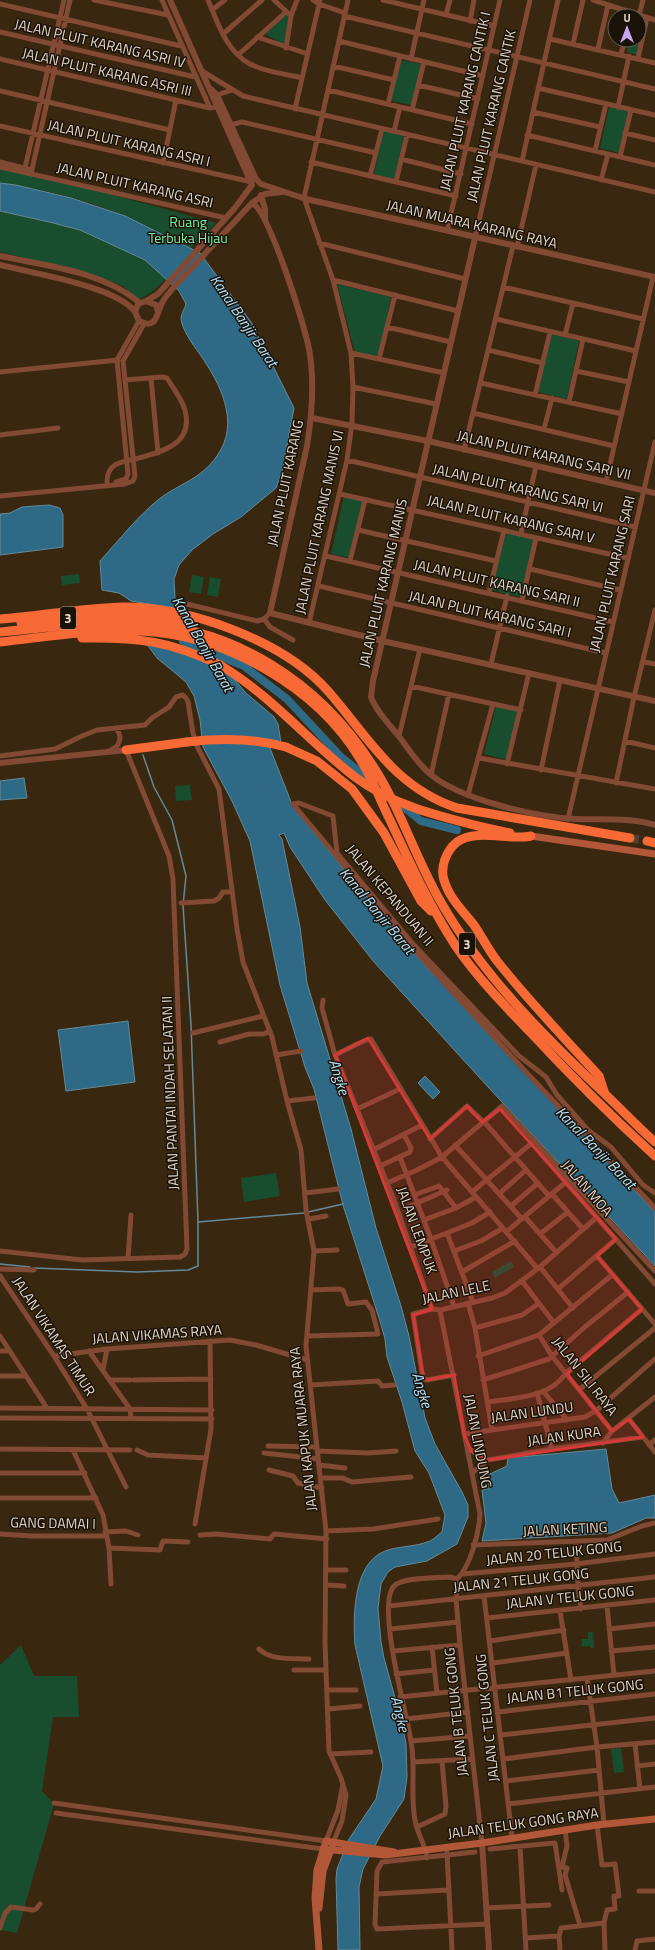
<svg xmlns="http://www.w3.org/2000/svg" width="655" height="1950" font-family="'Titillium Web',sans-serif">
<rect width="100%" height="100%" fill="#392710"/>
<!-- green -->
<path fill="#184d2e" d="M287,14L293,18L286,46L265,34Z
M639,16L649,19L640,56L627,52L630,40H639Z
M399,60L421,64L412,105L391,101Z
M609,107L629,111L620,153L600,148Z
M383,131L404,136L395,179L374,175Z
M0,164L216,223L191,248C169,237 147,225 125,216C86,200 41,188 0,183Z
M0,211L49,222L80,230L145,260L166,279L152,292L138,300L123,286L75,270L0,252Z
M337,284L391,297L379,358L355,353Z
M552,334L579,341L567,399L538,392Z
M344,496L364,500L351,558L331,554Z
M505,532L534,539L521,597L491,590Z
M79,574L80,583L62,585L61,576Z
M192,575L204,577L201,594L189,592Z
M210,577L221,579L218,597L207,595Z
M496,706L519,711L508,760L484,754Z
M190,785L192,800L176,801L175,786Z
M276,1173L280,1196L244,1202L241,1178Z
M511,1261L514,1267L495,1278L492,1272Z
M588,1632H593L594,1648H591L590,1646L582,1647L581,1639H588Z
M21,1645L34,1676H77L79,1717H53L42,1791L54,1804L17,1933L0,1930V1665Z
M621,1748L624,1772L614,1773L611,1749Z"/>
<!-- water -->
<path fill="#2e6a85" stroke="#648a99" d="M0,183L16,185L71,198L125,216L200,253L251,322L294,408L282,472L276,488L241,517L213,534L192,550L179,565L174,579L175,598L181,609L131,601L119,593L102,590L100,561C119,540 137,517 159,499C180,483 200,480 217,456C241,422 220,383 199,353C193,345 181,328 181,318C181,314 185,308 186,304L179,291L145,260L80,230L49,222L0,211Z
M49,505L60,508L63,515V547L0,555V514L10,513L22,507Z
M146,643L193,654L227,671L246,693L274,717L278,724L281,743L270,748L293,807L408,947L655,1212V1266L489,1088L374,962L325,900L290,847L284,833L279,835L282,839L300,927L307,983L351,1129L376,1228L401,1306L409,1336L425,1418L435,1444L462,1492L468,1505V1517L457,1544L427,1561L395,1567L388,1572L381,1584L378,1608L381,1642L384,1658L402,1723L406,1744L407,1777L404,1799L380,1836L363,1869L359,1887L360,1950H338L336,1879L337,1869L349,1839L376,1799L383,1766L355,1645C353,1619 353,1570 379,1554C394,1545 414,1548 430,1541C434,1539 438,1535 442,1532L445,1515L429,1473L415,1451L402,1402L387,1357L385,1339L379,1318L343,1205L314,1089L305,1067L280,985L250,841L232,801L203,747L200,720L194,696L186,682L157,658Z
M24,778L27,798L0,800V781Z
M128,1021L135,1082L66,1091L58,1030Z
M425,1076L440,1092L433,1099L418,1083Z
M606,1449L612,1489L619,1503L655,1495V1518H646L612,1533L482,1541L486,1523L482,1490L489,1488L488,1475L507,1466L508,1458Z"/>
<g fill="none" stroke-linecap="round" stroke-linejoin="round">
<!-- stream -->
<path stroke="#648a99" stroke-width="1.5" d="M143,755L154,787L172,820L186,876L183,905L191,1025L198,1222
M308,1212L343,1204
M0,1264L30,1267
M34,1268L137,1272L188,1270L198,1266V1222L304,1213"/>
<!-- river -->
<path stroke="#2e6a85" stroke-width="8" d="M183,641L244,666L287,699L340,756L372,782
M400,804L421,821L457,830"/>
<!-- motorway-tunnel -->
<path stroke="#52412c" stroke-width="9" stroke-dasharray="9 4.5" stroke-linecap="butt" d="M630,838L647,841"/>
<!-- minor -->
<path stroke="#824935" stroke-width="5" d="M94,0L168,15
M162,0L210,108
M208,0C218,23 226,51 250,64C265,72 286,74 302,78
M274,0L289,14
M313,0L319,4L345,13
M383,0L494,26
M593,0L655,20
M0,4L181,46
M212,10L225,0
M446,15L450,0
M639,15L643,0
M344,16L655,89
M470,21L474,0
M0,32L195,77
M223,34L262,0
M257,37L308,54
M550,39L655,63
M339,41L483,76
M573,44L583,0
M286,48L291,16L297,0
M598,49L608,5
M621,54L625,40
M238,55L286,12
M638,58L647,18
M0,59L210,108L217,107
M411,59L424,0
M333,66L394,80
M202,71L243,96L655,192
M418,85L478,99
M538,88L655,115
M328,90L472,124
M0,91L170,130
M214,96L232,90
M388,104L400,56
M618,107L629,56
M295,109L320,0
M412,110L424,62
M533,112L600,127
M230,125L242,122L376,153
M0,126L252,182
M394,131L400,107
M625,133L655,140
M527,135L655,165
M595,151L606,104
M620,157L631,110
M401,159L461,174
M522,161L558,0
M0,162L28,169
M311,162L456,196
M163,163L176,100
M0,167L226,218
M24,172L64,0
M31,174L70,0
M370,176L382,129
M601,180L608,154
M396,182L407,135
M447,231L500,0
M475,238L530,0
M319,243L465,279
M517,247L536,165
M333,280L458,311
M503,287L643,319
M496,319L636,351
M387,327L451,342
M565,335L573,303
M488,350L543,363
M351,353L444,373
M379,359L395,295
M576,371L629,382
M0,372L118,360
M151,378L158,453
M481,383L622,414
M353,387L436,404
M535,395L550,332
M569,402L583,339
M473,413L614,446
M544,429L552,398
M0,435L58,428
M464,450L513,246
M347,460L635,527
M116,482L126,479L128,474L117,360L139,321
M606,482L653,277
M107,484C107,480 107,474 110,470C115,462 127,461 135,459C161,452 194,445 185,410C182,399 173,388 167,378L162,377L125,380
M340,494L627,558
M0,496L125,484L133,481L135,476L123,361L144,324
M358,530L496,561
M521,533L536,466
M326,556L613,622
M350,561L365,500
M530,569L620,590
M319,586L606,653
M489,592L504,530
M522,601L536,538
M187,604L257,621L264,619L270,613
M264,619L270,627L293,640
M309,623L347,460L352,423L353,387L351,353L333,280L304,198L348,0
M644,662L655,664
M491,664L507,596
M411,686L521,710
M399,736L420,649
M625,741L655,748
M111,750C120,746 123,737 116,728
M0,756L55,749L82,736L97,730L145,725L152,718L169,707L176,697L183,695L186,698L188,702L193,733L197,746L219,789L237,929L243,962L272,1037L287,1101L301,1150L306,1210L314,1251L306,1346L326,1531L325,1643L329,1751L341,1778L346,1795L342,1821L333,1843
M479,758L655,789
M507,764L529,673
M541,770L560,680
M431,775L449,694
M616,783L634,697L655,610
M468,795L493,704
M568,819L655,442
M181,903L214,901L219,898L223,892H232
M323,1000L322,1008L335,1055L394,1200L432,1309
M193,1033L263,1016
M220,1042L249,1034H264L270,1031
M276,1055L301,1051
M335,1055C342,1052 367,1038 371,1039L442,1157L537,1268
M287,1101L314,1098
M357,1109L400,1089
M430,1139L467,1106L487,1125L549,1196
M455,1145L522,1219
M536,1148L655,1284
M373,1150L422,1125
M400,1157L431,1239L454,1306
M380,1166L410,1152L411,1148L404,1135
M387,1183L417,1170L442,1157L502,1106L655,1271
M472,1192L532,1143
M305,1193L338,1189
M500,1193L526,1170
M655,1193L643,1185L611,1147L588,1130L557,1095L546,1077L519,1056L414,945L337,853L333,816L299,803L293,804L415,951L526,1072L655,1208
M552,1194L583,1229
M414,1195L439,1186L456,1208L424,1220
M511,1206L538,1183
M408,1207L447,1190
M456,1208L476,1197
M525,1217L556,1252
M309,1219L326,1216
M506,1232L566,1182
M447,1233L473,1302
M540,1234L568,1212
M411,1247L472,1223L490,1212
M0,1251L82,1260L180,1257L185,1254L187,1249L173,879L169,856L126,750
M314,1251L337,1250
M454,1251L481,1241L503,1228
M597,1256L655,1324
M128,1259L131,1215
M540,1267L573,1308
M0,1269L34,1270
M462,1272L515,1241
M0,1276L54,1356L87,1409L126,1487
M522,1281L554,1323
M558,1289L616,1239
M468,1303L475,1328L492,1430
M440,1310L480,1514C479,1532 471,1566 457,1579
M475,1328L522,1315L538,1304
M539,1335L552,1356L612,1431
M0,1336L47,1408
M307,1336L378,1334L372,1310L366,1302L348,1304L343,1290L340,1289L311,1290
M0,1351H9
M89,1351L130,1409L131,1418
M54,1356L107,1349L230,1340L256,1345L307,1360
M478,1356L539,1335L612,1275
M103,1370L107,1349
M454,1375L427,1380L423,1379L413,1314L432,1309L440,1310L492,1298L505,1293L540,1267L597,1217
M0,1376H25
M110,1380H130
M134,1380L211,1379
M483,1380L549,1359L586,1326L628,1292
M310,1385L378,1381L382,1386L394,1385
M580,1389L655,1328
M543,1391L567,1420
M537,1393L552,1449
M488,1402C514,1398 550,1398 566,1373L642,1309
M0,1408L212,1410
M0,1418L212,1419
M629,1419L655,1452
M464,1434L585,1417L597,1410L655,1359
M603,1443L612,1431L655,1397
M649,1445L655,1440
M268,1446L317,1447
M468,1448L482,1458L488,1460
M0,1449L130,1450
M73,1450L103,1515L109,1548L111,1584
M137,1450L148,1455L206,1458
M317,1451L368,1453L396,1451
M264,1453L318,1459
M319,1465L345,1468
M269,1470L293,1476L298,1483L322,1488
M0,1473H85
M472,1473L488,1460L552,1449L643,1437
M321,1478H343L352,1482L411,1477
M0,1498H96
M195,1524L211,1429L210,1341
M326,1531L373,1529L438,1519
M105,1532L126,1531L138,1535
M0,1534L32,1536H106
M200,1535L216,1534L270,1539L274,1534L327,1539
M576,1542L578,1585L581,1609
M473,1545L607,1540L642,1526L655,1523
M109,1548L160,1550L163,1541L188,1542
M327,1570H346
M462,1574L576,1564L655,1554
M457,1579L456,1599L460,1645L482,1843
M327,1585L344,1586
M484,1596L512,1837
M389,1606L655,1577
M607,1606L614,1675
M560,1611L571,1680
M487,1618L655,1600
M390,1629L458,1622
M609,1629L655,1624
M490,1641L564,1630
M432,1647L437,1693
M259,1649C271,1661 293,1658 309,1659
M393,1651L460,1645
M611,1651L655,1647
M493,1663L567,1653
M294,1670H326
M396,1674L434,1670
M587,1678L597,1747L604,1824
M328,1690H356
M400,1697L655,1671
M329,1709L360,1706
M498,1712L655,1694
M406,1719L468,1712
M501,1735L655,1718
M411,1741L470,1736
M635,1744L640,1789
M330,1754L371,1752
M503,1759L597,1747L655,1742
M413,1762L473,1759
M637,1766L655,1764
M506,1781L599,1770
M54,1803L326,1841L338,1810L343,1784
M508,1804L655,1787
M56,1813L323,1849
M597,1825L602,1865L615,1864L619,1896H614L615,1909L607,1910L604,1923L605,1950
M417,1827L445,1814L446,1806L442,1761
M565,1829L567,1846L562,1867L567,1868L565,1875L580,1925
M520,1847L526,1950
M490,1849L555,1843L562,1890
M475,1852L382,1862L377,1871L375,1924L377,1929L487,1924
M447,1853L452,1950
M427,1858C425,1844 417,1833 415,1820C410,1794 416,1767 411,1741C407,1715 376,1605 394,1586C402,1577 437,1578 450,1577L457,1579
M639,1891H655
M376,1894L448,1890
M486,1908L549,1905
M0,1928L5,1913L11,1907L33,1910L36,1909L40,1904
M559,1936L560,1950
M525,1938L559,1936L561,1928L604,1923
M635,1950L637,1941L655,1939"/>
<!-- tertiary -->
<path stroke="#824935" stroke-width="6" d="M211,89L217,95L256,179L261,184L306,199L655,277
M261,195L265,209V219
M252,203C269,210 305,327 309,349C315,381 312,415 307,446L270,613L387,642L655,701
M475,238L373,681L371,697C377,713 391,726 401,739C410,751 418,764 430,774C461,800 536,817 576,819C602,820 630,817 655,825
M0,256C47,266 102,271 140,303
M0,265C31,273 116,286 135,312
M146,301L158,294L166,285L234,209L252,185L170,0
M158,312L156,305L146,301L138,304L135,312L139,321C157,330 156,315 162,303C165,297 170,292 174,287L252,203L265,194L283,192
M312,418L428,441L655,493
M0,763L126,750
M482,1843L489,1950"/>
<!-- secondary -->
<path stroke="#b25737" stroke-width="7" d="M531,836L655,854
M323,1849L385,1855L482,1843L597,1825L655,1819
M319,1908L323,1871L332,1847
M319,1950L315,1898L317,1870L326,1841L394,1852"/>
<!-- motorway -->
<path stroke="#f76a35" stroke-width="9" d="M0,619C41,616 82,608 123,607C188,606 284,641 328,691C369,738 394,787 457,808L630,838
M21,623C79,617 132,610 189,623
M0,632C43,628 87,622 131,623C232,625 320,682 373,766C401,809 416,860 442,904C484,977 546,1038 606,1095C623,1111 638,1127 655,1142
M82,638C138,637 170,641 220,665
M0,642C47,637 93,629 140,631C224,634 317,687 360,759C372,778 380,800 390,820C410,863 429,905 455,945C476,976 503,1004 529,1031C569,1074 611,1116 655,1156
M286,747L317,761L352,789L384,833L421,901L431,911
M126,750L187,742
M482,827L510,833
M531,836C509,841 477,828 457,842C446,851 440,867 444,880C449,898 463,911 474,925C482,937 488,949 497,961C529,1001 565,1039 599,1076L605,1094
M647,841L655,843"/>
<!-- motorway-bridge -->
<path stroke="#f76a35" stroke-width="9" d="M220,665C272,696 308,741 355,777C392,805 438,816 482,827
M187,742C221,738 254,738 286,747"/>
</g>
<!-- marked area -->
<path fill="#d73938" fill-opacity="0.2" stroke="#d73938" stroke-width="3" stroke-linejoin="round" d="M368,1038L430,1139L467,1106L482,1122L500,1109L616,1239L597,1256L642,1309L567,1374L612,1431L629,1419L643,1437L488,1460L471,1451L464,1434L454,1375L427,1380L423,1376L413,1315L432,1309L335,1055Z"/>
<g text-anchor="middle" stroke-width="3" stroke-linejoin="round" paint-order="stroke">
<!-- shield labels -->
<g fill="#1a1208" stroke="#a69b8f" stroke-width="1">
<rect x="60" y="607" width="16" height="22" rx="3"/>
<rect x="459" y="933" width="16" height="22" rx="3"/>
</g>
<g font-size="13" font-weight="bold" fill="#e2d6c9">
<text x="68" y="623">3</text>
<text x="467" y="949">3</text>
</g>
<!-- street labels -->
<g font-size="14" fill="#e2d6c9" stroke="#1a1208">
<text transform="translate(100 43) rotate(13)" y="5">JALAN PLUIT KARANG ASRI IV</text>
<text transform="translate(107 72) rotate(13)" y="5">JALAN PLUIT KARANG ASRI III</text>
<text transform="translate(465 101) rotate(-77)" y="5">JALAN PLUIT KARANG CANTIK I</text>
<text transform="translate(491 116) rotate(-77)" y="5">JALAN PLUIT KARANG CANTIK</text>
<text transform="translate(129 143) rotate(13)" y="5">JALAN PLUIT KARANG ASRI I</text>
<text transform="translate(135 185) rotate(13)" y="5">JALAN PLUIT KARANG ASRI</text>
<text transform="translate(472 224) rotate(13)" y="5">JALAN MUARA KARANG RAYA</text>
<text transform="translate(544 455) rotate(13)" y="5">JALAN PLUIT KARANG SARI VII</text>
<text transform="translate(285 483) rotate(-78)" y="5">JALAN PLUIT KARANG</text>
<text transform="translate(518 488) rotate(13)" y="5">JALAN PLUIT KARANG SARI VI</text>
<text transform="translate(511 519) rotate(13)" y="5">JALAN PLUIT KARANG SARI V</text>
<text transform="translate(319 522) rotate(-78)" y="5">JALAN PLUIT KARANG MANIS VI</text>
<text transform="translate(612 574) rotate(-77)" y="5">JALAN PLUIT KARANG SARI</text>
<text transform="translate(383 583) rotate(-77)" y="5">JALAN PLUIT KARANG MANIS</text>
<text transform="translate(497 583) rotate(13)" y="5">JALAN PLUIT KARANG SARI II</text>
<text transform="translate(490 614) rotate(13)" y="5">JALAN PLUIT KARANG SARI I</text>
<text transform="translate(390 895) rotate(50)" y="5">JALAN KEPANDUAN II</text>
<text transform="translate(170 1093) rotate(-92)" y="5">JALAN PANTAI INDAH SELATAN II</text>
<text transform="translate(587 1188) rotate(49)" y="5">JALAN MOA</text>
<text transform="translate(417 1230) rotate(70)" y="5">JALAN LEMPUK</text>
<text transform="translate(456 1292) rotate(-12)" y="5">JALAN LELE</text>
<text transform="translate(157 1334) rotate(-4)" y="5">JALAN VIKAMAS RAYA</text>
<text transform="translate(54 1336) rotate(57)" y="5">JALAN VIKAMAS TIMUR</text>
<text transform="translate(585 1376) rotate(52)" y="5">JALAN SILI RAYA</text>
<text transform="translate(532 1412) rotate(-8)" y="5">JALAN LUNDU</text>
<text transform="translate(303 1429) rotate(-96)" y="5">JALAN KAPUK MUARA RAYA</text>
<text transform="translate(564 1436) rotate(-8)" y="5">JALAN KURA</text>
<text transform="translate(478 1441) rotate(79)" y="5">JALAN LINDUNG</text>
<text transform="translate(53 1523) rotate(1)" y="5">GANG DAMAI I</text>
<text transform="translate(565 1529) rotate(-3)" y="5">JALAN KETING</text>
<text transform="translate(554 1553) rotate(-6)" y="5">JALAN 20 TELUK GONG</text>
<text transform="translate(521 1580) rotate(-6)" y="5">JALAN 21 TELUK GONG</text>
<text transform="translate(570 1597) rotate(-6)" y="5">JALAN V TELUK GONG</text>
<text transform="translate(575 1691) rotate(-6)" y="5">JALAN B1 TELUK GONG</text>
<text transform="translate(456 1712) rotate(-96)" y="5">JALAN B TELUK GONG</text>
<text transform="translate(487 1718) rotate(-96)" y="5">JALAN C TELUK GONG</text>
<text transform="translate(523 1823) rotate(-8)" y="5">JALAN TELUK GONG RAYA</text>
</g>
<!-- park labels -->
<g font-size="14" fill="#78f3a5" stroke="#1a1208">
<text x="188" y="227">Ruang<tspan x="188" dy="16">Terbuka Hijau</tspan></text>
</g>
<!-- water labels -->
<g font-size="15" font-style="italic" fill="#b0e2fc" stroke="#1a1208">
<text transform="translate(244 321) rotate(56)" y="5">Kanal Banjir Barat</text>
<text transform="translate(203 644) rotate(60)" y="5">Kanal Banjir Barat</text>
<text transform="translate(377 911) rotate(50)" y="5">Kanal Banjir Barat</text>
<text transform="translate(339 1077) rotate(73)" y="5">Angke</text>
<text transform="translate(596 1148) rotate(46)" y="5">Kanal Banjir Barat</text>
<text transform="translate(422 1390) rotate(73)" y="5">Angke</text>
<text transform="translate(400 1714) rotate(77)" y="5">Angke</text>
</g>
</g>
<!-- north arrow -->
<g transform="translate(627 28)"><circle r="19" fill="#1a1208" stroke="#6a6055"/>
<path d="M0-3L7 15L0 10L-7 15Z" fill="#c7a6ef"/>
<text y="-6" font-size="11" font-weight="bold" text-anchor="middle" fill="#e2d6c9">U</text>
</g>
</svg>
